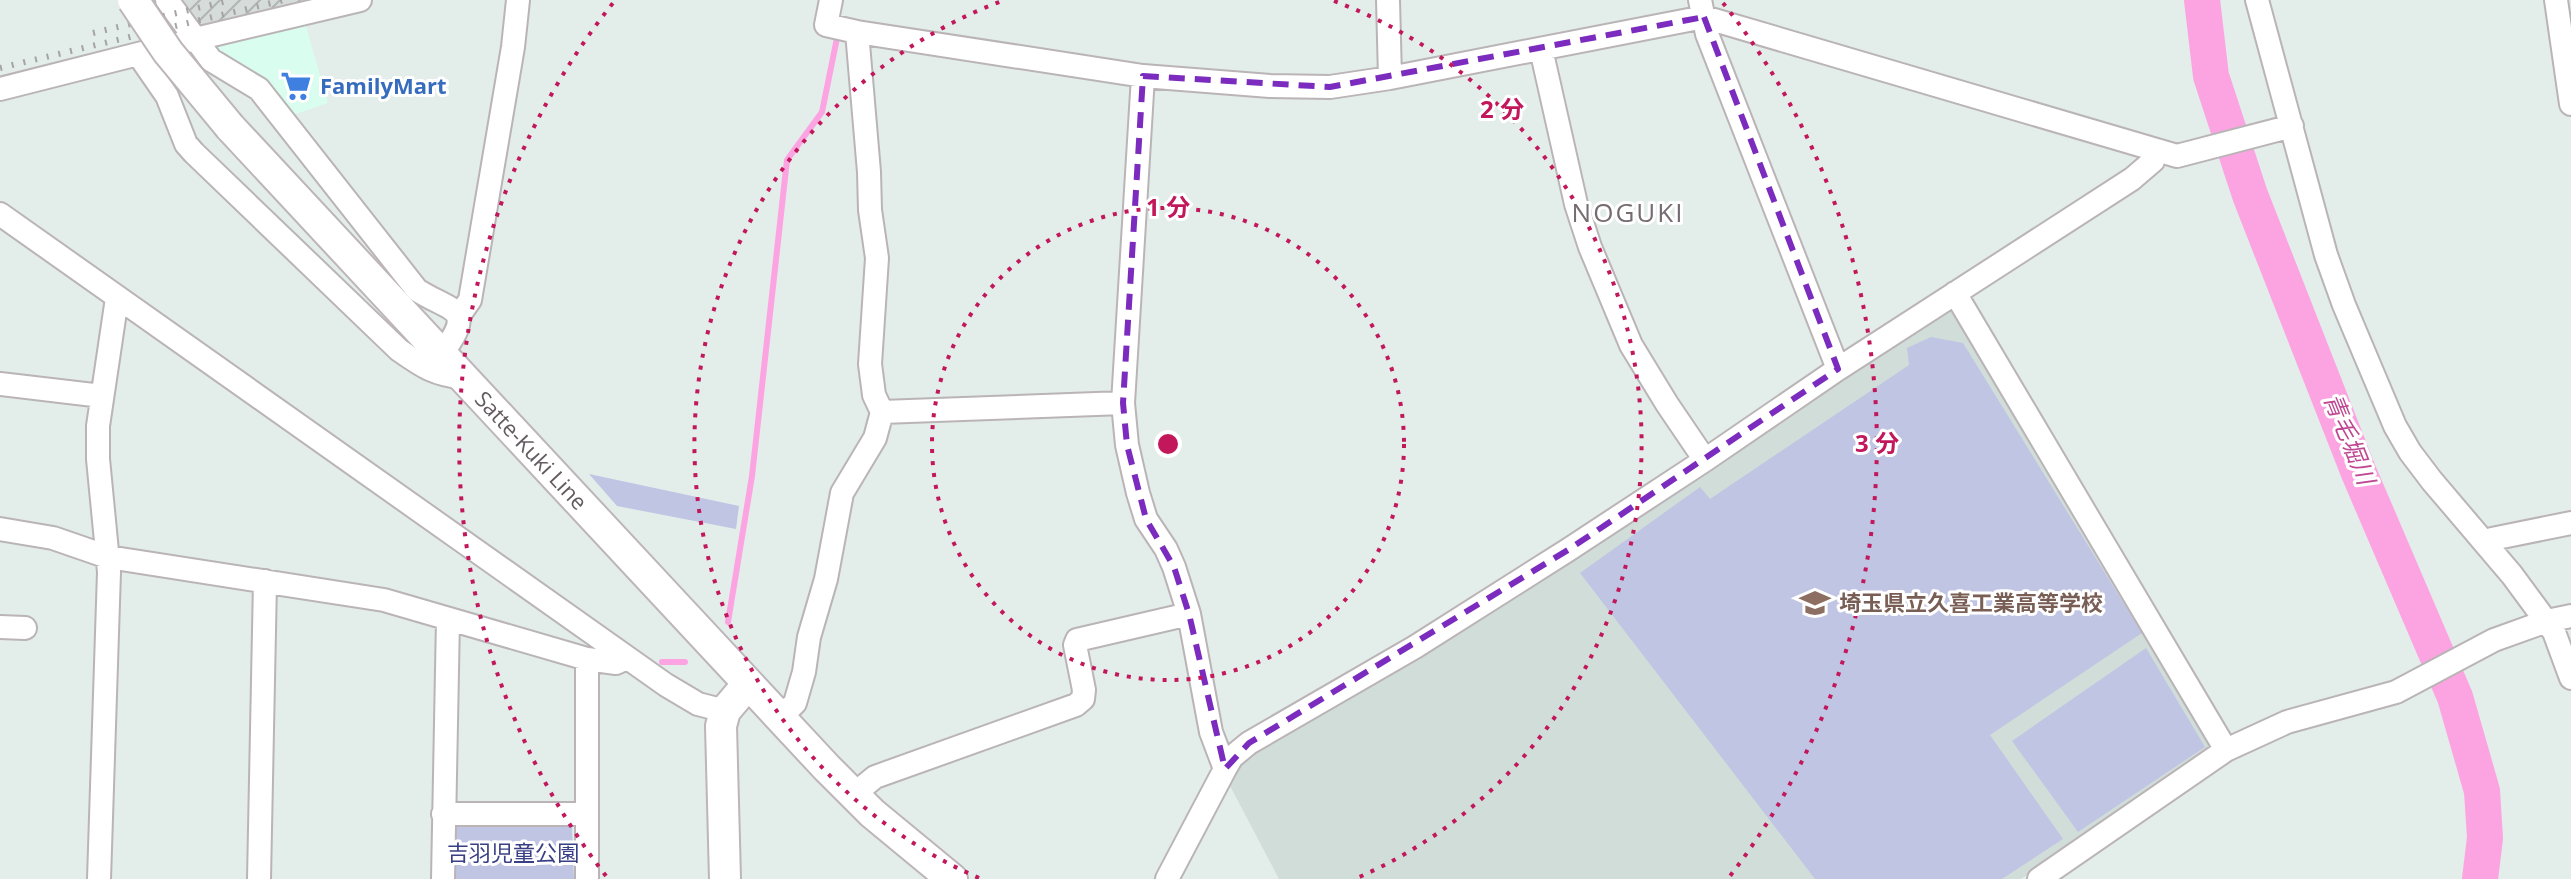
<svg xmlns="http://www.w3.org/2000/svg" width="2571" height="879" font-family="'Open Sans','Noto Sans JP',sans-serif">
<defs>
<pattern id="industrial-furrows" width="10" height="10" patternUnits="userSpaceOnUse" patternTransform="scale(2)"><rect width="10" height="10" fill="#d5dcd9"/><path d="M-1 1l2-2M0 10L10 0M9 11l2-2" fill="none" stroke="#b0b5b3"/></pattern>
</defs>
<rect width="100%" height="100%" fill="#e3edea"/>
<!-- commercial -->
<path fill="#d9fdef" d="M305,23L328,103L290,116L235,65L210,46Z"/>
<!-- industrial -->
<path fill="url(#industrial-furrows)" d="M177,0H316L197,28Z"/>
<!-- education -->
<path fill="#d1ddd9" d="M1952,308L2215,749L2021,879H1279L1227,780L1249,751L1714,463Z"/>
<!-- green -->
<path fill="#c0c5e4" d="M1931,337L1963,343L2142,633L1990,735L2063,839L2002,879H1815L1580,573L1700,487L1710,499L1909,365L1907,348Z
M589,474L739,506L736,529L617,506Z
M2146,648L2205,747L2078,832L2012,741Z
M454,825L572,827L574,879H453Z"/>
<g fill="none" stroke-linecap="round" stroke-linejoin="round">
<!-- stream -->
<path stroke="#fca4e2" stroke-width="6" d="M728,622L752,476L787,160L822,112L837,38
M662,662H685"/>
<!-- river -->
<path stroke="#fca4e2" stroke-width="36" d="M2202,0L2211,76L2250,195L2359,473L2455,697L2482,791L2485,838L2480,879"/>
<!-- street casing -->
<g stroke="#bab4b7" stroke-width="26">
<path id="street" d="M167,0L211,60L259,89L417,290C451,312 477,307 442,353
M831,0L826,25L857,32L1143,76L1270,86L1330,87L1390,78L1704,17L2177,156L2292,126
M1388,0L1390,78
M1700,0L1707,34L1838,369
M2257,0L2326,255L2344,305L2395,426L2410,452L2432,481L2512,575L2554,632L2571,678
M2556,0L2571,104
M857,32L869,172L870,210L877,258L870,364L874,395L882,412L1123,403
M183,42L360,0
M1541,49L1576,204L1590,247L1631,345L1667,404L1705,460
M138,54L167,96L186,144L194,153L399,350C423,367 435,375 465,378
M1143,76L1123,403L1127,445L1138,493L1146,519L1166,549L1174,567L1189,614L1211,732L1225,769
M0,89L150,51
M0,214L666,685L698,704L725,711
M1955,293L2226,750
M458,317L470,300L513,47L518,0
M0,384L102,396
M0,529L53,538L108,557L384,600L587,659L616,663L627,658
M2484,542L2492,539L2571,523
M0,627L25,628
M587,659V879
M779,718L795,703L804,672L809,637L826,579L842,493L875,438L882,412
M853,795L875,777L1076,705L1083,699L1084,690L1075,645L1077,640L1189,614
M443,814H586
M99,879L109,572L98,459V426L117,298
M259,879L265,581
M443,879L448,619
M1167,879L1225,769L1232,757L1249,743L1415,647L1568,550L1705,460L1838,369L2132,179L2153,161L2155,151
M2039,879L2226,750L2287,722L2396,692L2494,640L2547,621L2571,616"/>
</g>
<!-- secondary casing -->
<g stroke="#bdb5b9" stroke-width="34">
<g id="secondary">
<path id="s1" d="M230,127L827,768L872,813L952,879"/>
<path d="M725,879L721,726L725,711L747,685"/>
</g>
</g>
<!-- street -->
<use href="#street" stroke="#fff" stroke-width="22"/>
<!-- secondary -->
<use href="#secondary" stroke="#fff" stroke-width="30"/>
<!-- rail -->
<path stroke="#a6a3a5" stroke-width="6" stroke-dasharray="2 10" stroke-linecap="butt" d="M93,33L231,0
M0,68L284,0"/>
<!-- secondary-bridge casing -->
<g stroke="#bdb5b9" stroke-width="34" stroke-linecap="butt">
<path id="secondary-bridge" d="M133,0L168,52L230,127"/>
</g>
<!-- secondary-bridge -->
<use href="#secondary-bridge" stroke="#fff" stroke-width="30"/>
</g>
<!-- marked area -->
<path fill="none" stroke="#7b2cbf" stroke-width="6" stroke-dasharray="16 10" stroke-linejoin="round" d="M1704,17L1838,369L1568,550L1249,743L1225,769L1189,614L1174,567L1146,519L1127,445L1123,403L1143,76L1330,87Z"/>
<!-- distance rings -->
<g fill="none" stroke="#c2185b" stroke-width="4" stroke-dasharray="4 8">
<circle cx="1168" cy="444" r="236"/>
<path d="M979 878A473 473 0 0 1 1002 1M1334 1A473 473 0 0 1 1357 878"/>
<path d="M606 876A709 709 0 0 1 613 3M1723 3A709 709 0 0 1 1730 876"/>
</g>
<!-- icons -->
<defs>
<g id="supermarket-bare" transform="scale(2.4)"><path d="M-6-5.5h2.5l.6 2H6L4.5 2H-2.5L-4.4-4H-6ZM-1.5 3.2a1.3 1.3 0 1 0 .1 0ZM3 3.2a1.3 1.3 0 1 0 .1 0Z" fill="#3f7fe0" stroke="#fff" stroke-width="2.5" paint-order="stroke"/></g>
<g id="school-bare" transform="scale(2.4)"><path d="M0-5L7-2L0 1L-7-2ZM-4 1L0 2.5L4 1V4Q0 6-4 4Z" fill="#8d6e63" stroke="#fff" stroke-width="2.5" paint-order="stroke"/></g>
</defs>
<g fill-rule="evenodd">
<use href="#supermarket-bare" x="296" y="86"/>
<use href="#school-bare" x="1815" y="603"/>
</g>
<g text-anchor="middle" stroke-width="6" stroke-linejoin="round" paint-order="stroke">
<!-- shop labels -->
<g font-size="22" font-weight="bold" fill="#366cbe" stroke="#fff" text-anchor="start">
<text x="320" y="94">FamilyMart</text>
</g>
<!-- street labels -->
<g font-size="22" fill="#635b60" stroke="#fff">
<text dy="8" stroke="none"><textPath href="#s1" startOffset="442">Satte-Kuki Line</textPath></text>
</g>
<!-- education labels -->
<g font-size="22" font-weight="bold" fill="#785e54" stroke="#fff" text-anchor="start">
<text x="1839" y="611">埼玉県立久喜工業高等学校</text>
</g>
<!-- park labels -->
<g font-size="22" fill="#383f85" stroke="#fff">
<text x="513" y="861">吉羽児童公園</text>
</g>
<!-- water labels -->
<g font-size="24" font-style="italic" fill="#bf4793" stroke="#fff">
<text transform="translate(2349 439) rotate(68)" y="8">青毛堀川</text>
</g>
<!-- quarter labels -->
<g font-size="26" letter-spacing="2" fill="#756c72" stroke="#fff">
<text x="1628" y="222">NOGUKI</text>
</g>
</g>
<circle cx="1168" cy="444" r="12" fill="#c2185b" stroke="#fff" stroke-width="4"/>
<g font-size="24" text-anchor="middle" font-weight="bold" fill="#c2185b" stroke="#fff" stroke-width="6" stroke-linejoin="round" paint-order="stroke">
<text x="1502" y="118">2 分</text>
<text x="1168" y="216">1 分</text>
<text x="1877" y="452">3 分</text>
</g>
</svg>
